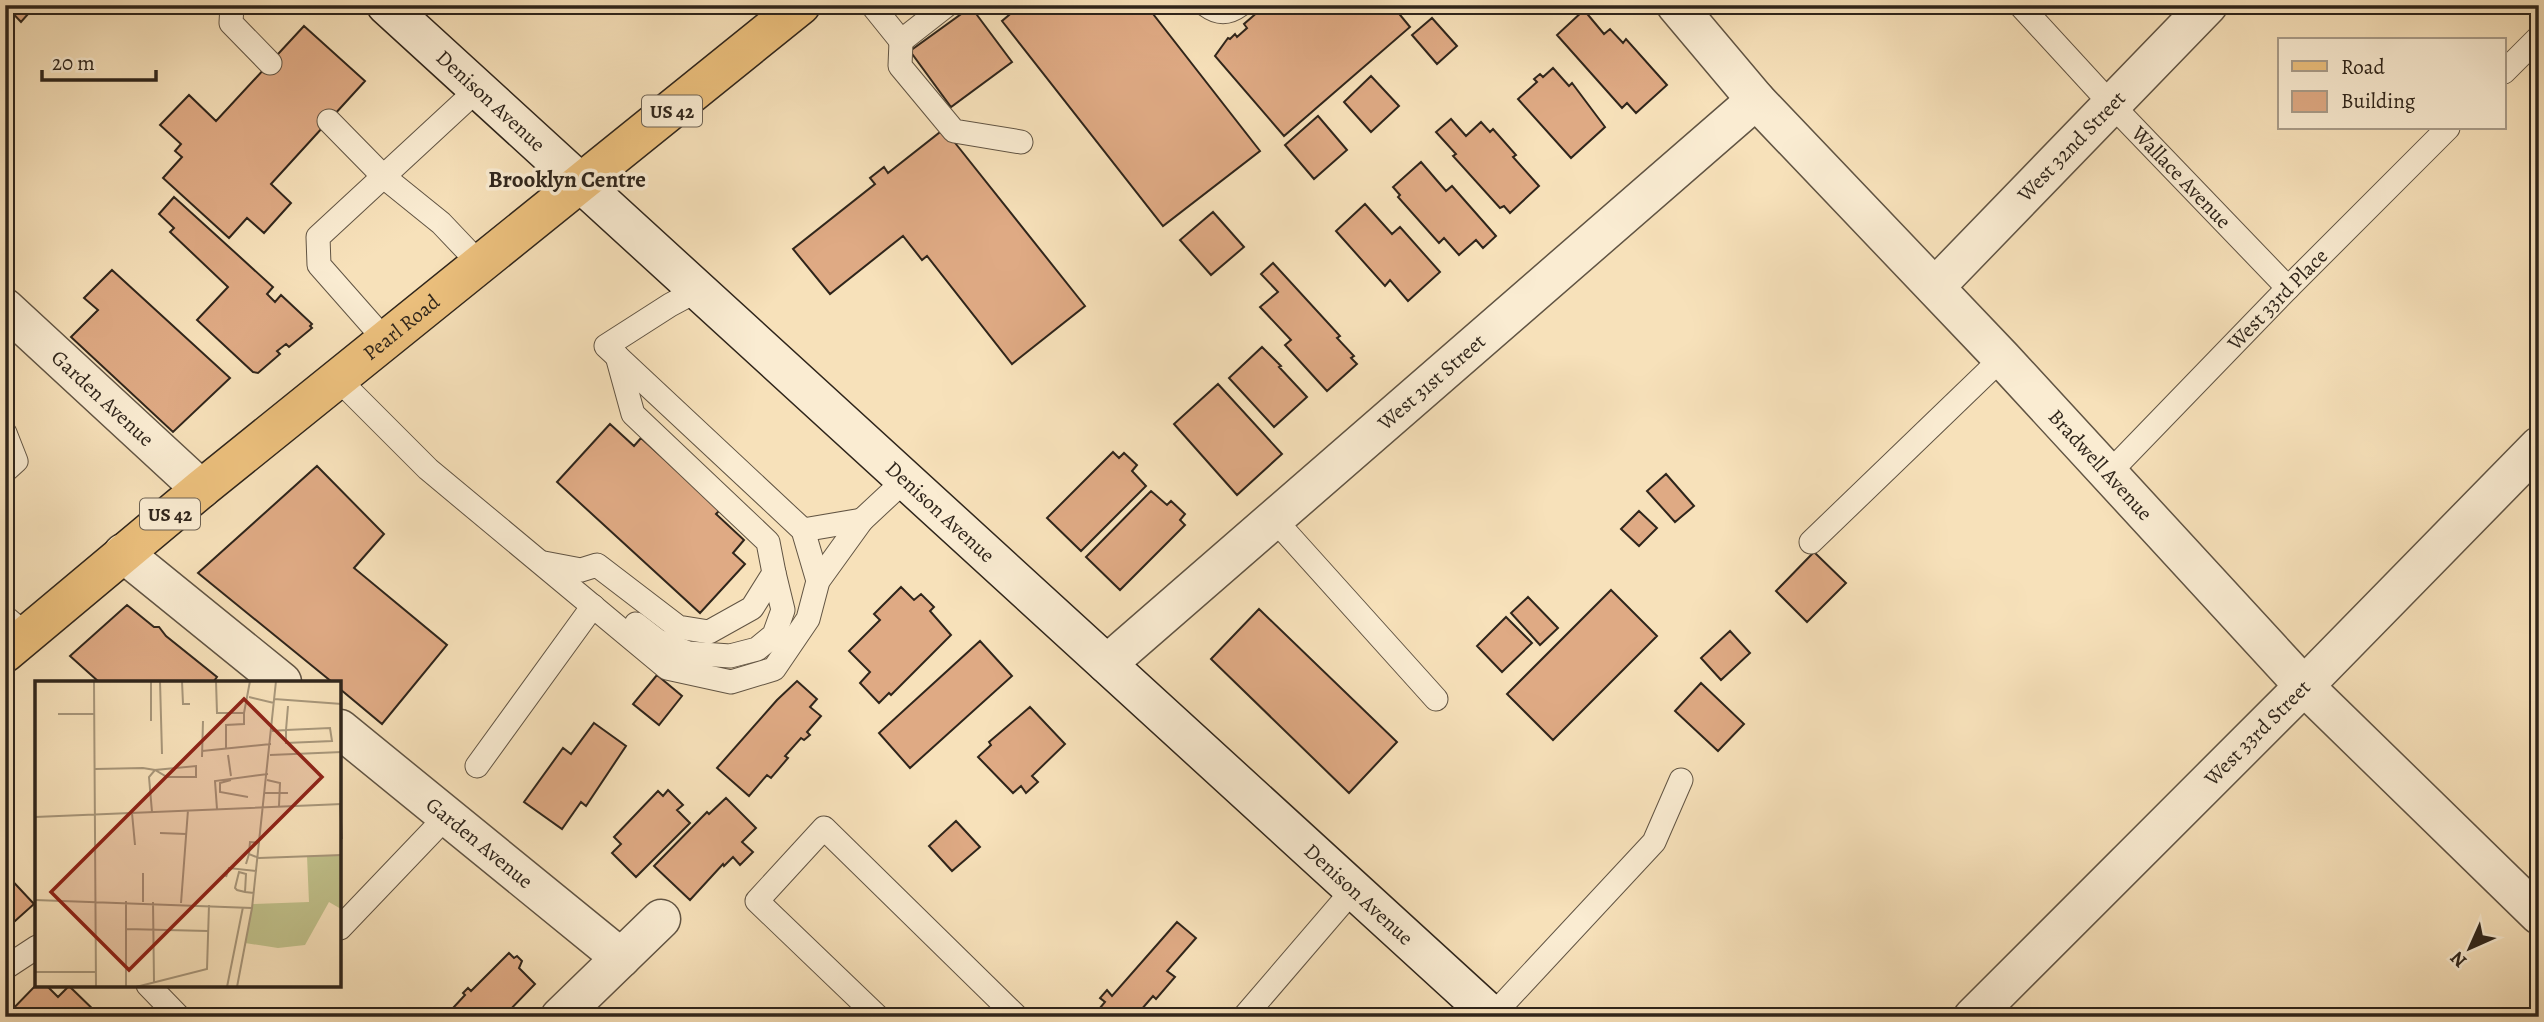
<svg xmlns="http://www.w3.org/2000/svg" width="2544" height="1022" font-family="Alegreya,serif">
<rect width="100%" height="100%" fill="#f7e1ba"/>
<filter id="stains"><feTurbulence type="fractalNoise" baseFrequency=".00286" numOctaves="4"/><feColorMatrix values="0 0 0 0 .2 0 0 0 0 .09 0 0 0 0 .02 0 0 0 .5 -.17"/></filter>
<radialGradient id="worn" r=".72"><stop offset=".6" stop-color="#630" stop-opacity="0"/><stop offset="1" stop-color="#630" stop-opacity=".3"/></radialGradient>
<!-- building -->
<path fill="#dfaa84" stroke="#2f251b" stroke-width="2" d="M5,5H36L21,22Z
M1021,5H1146L1260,151L1163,226L1002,21Z
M1272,5H1392L1410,27L1284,136L1215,56L1228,38L1230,39L1235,34L1237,37L1247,28L1244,24L1260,10L1263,13Z
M971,7L1012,62L951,107L910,51Z
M1584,10L1604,34L1610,29L1623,43L1626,39L1667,85L1636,113L1627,103L1622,108L1557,35Z
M1432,18L1457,46L1437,64L1412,35Z
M304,26L365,81L271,184L291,203L264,233L247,218L229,238L163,178L182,157L175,151L181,144L160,125L189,95L216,121Z
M1553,68L1569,86L1572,83L1605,127L1571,158L1518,99L1537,82L1534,79L1540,74L1543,77Z
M1371,76L1399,106L1371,132L1344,102Z
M1318,116L1347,150L1314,179L1285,145Z
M1451,119L1466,136L1481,122L1490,132L1493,129L1516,155L1513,157L1539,186L1510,213L1504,206L1500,208L1453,156L1456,154L1436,132Z
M944,129L1085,306L1012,364L927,256L922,260L903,236L830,294L793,249L875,184L870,178L884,167L888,173Z
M1421,162L1446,191L1452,186L1496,236L1483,248L1476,240L1459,255L1444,238L1439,243L1398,197L1400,195L1393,187Z
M174,197L273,287L267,294L275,302L281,295L312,324L310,326L312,328L289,347L286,344L277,351L280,354L258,373L253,372L197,320L228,287L170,232L174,228L159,214Z
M1365,204L1392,234L1400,227L1440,272L1408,301L1390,280L1385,286L1336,231Z
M1213,212L1244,247L1211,275L1180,240Z
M1273,263L1340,336L1337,338L1354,356L1351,358L1357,364L1327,391L1285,345L1291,340L1260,307L1278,292L1261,274Z
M112,270L230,378L173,432L71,337L98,310L84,298Z
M1262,347L1281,366L1279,367L1307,397L1274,427L1229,378Z
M1218,384L1282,454L1237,495L1174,424Z
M610,424L634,446L641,438L720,510L716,514L744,540L733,553L745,564L700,613L557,482Z
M1113,452L1119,458L1124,453L1137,465L1132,471L1146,486L1081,551L1047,518Z
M317,466L384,534L354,568L447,645L382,724L340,689V682H332L198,573Z
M1666,474L1694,506L1675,522L1647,491Z
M1151,491L1167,505L1171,501L1185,514L1180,520L1185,525L1120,590L1086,557Z
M1639,511L1657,528L1639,546L1621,529Z
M1814,552L1846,583L1807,622L1776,591Z
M901,587L914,600L921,594L934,607L930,611L951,635L891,695L889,693L879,703L860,683L870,672L849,651L880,620L874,614Z
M1611,590L1657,636L1553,740L1507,694Z
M1528,597L1558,628L1540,645L1511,613Z
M127,605L154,627H159L166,636L217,677L213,682H99L70,656Z
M1259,609L1397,742L1349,793L1211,659Z
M1506,617L1532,643L1502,672L1477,646Z
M1730,631L1750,653L1721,680L1701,658Z
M980,641L1012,676L910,768L879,733Z
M657,675L682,696L659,725L633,704Z
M797,681L817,699L810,707L821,716L807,732L810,735L804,740L801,738L785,756L788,758L771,778L767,775L749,796L717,768L777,700Z
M1701,683L1744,724L1718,751L1675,711Z
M1030,707L1065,744L1032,776L1038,782L1026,793L1021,786L1013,793L978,757L991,745L989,742Z
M594,723L626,746L586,806L581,802L562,829L524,802L563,748L571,754Z
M668,790L683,805L677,810L690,823L636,877L612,853L621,844L614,837L658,791L663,796Z
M726,798L756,828L742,842L753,852L740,865L733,857L724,866L723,864L690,900L654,866L707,812L709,814Z
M956,821L980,847L952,871L929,846Z
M5,873L34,904L5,930Z
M1177,922L1196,938L1167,971L1175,977L1156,999L1153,996L1135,1017H1110L1100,1008L1105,1002L1100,998L1107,990L1112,996Z
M509,953L514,958L517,956L522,961L519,968L535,984L503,1017H462L453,1008L465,995L463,993L468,988L471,991Z
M37,984L46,985L58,997L69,986L101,1017H5Z"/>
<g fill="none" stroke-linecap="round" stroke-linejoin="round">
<!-- service casing -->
<g stroke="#615443" stroke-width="25">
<g id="service">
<path d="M232,5L231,23L270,63"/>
<path d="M872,5L901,41L947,5"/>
<path d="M1206,5C1218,14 1228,14 1240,5"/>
<path id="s1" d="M2020,5L2111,104L2288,288"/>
<path d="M901,41L900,66L954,131L1021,142"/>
<path d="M2504,72L2539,37"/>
<path d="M329,121L384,177L441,223L480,264"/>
<path d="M698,290L670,305L606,346L803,530L818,581"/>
<path d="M386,341L319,265L318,237L478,89"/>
<path d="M338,379L428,469L667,668L731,682L774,669L808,619L818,581L862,520L905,480"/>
<path d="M5,433L16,461L5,471"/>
<path id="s2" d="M2109,473L2288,288L2448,128"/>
<path d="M1274,519L1436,699"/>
<path d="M803,530L862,520"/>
<path d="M1811,542L2002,358"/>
<path d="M544,563L581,570L597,565L678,627L709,632L752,608L774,573L768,542L633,414L617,356"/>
<path d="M5,617L26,635"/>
<path d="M636,624L658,641L688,653L730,656L757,649L774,635L783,610L774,573"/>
<path d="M477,766L593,606"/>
<path d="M340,928L447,816"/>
<path d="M5,968L37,947"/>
<path d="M148,985L179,1017"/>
<path d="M1492,1016L1654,842L1681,780"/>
<path d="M878,1017L757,901L824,828L1017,1017"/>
<path d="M1244,1017L1353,890"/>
</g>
</g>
<!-- minor casing -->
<g stroke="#615443" stroke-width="41">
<g id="minor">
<path id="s3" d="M1676,5L1756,100L2002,358L2304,686L2539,915"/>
<path id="s4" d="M1935,287L2208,5"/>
<path id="s5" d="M5,308L201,489"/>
<path d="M123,553L282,682"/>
<path id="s6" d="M1107,664L1756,100"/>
<path id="s7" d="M340,729L621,958"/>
<path d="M560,1017L661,919"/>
<path id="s8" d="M1973,1017L2304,686L2539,446"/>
</g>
</g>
<!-- secondary casing -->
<g stroke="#2f251b" stroke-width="41">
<g id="secondary">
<path id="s9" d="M386,5L1493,1017"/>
</g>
</g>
<!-- primary casing -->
<g stroke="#2f251b" stroke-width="41">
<g id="primary">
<path id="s10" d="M5,653L201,489L801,5"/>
</g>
</g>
<!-- service -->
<use href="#service" stroke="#faecd2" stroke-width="23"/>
<!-- minor -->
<use href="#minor" stroke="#faecd2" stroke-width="38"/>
<!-- secondary -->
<use href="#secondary" stroke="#faecd2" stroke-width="38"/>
<!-- primary -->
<use href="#primary" stroke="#ecc07d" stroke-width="38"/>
</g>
<g text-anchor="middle" stroke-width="7" stroke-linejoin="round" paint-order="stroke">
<!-- shield labels -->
<g fill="#faecd2" stroke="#6c6152" stroke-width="2">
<rect x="642" y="95.5" width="60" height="31" rx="5"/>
<rect x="140" y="498.5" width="60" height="31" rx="5"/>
</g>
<g font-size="19" font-weight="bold" fill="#2f251b">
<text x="672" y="118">US 42</text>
<text x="170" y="521">US 42</text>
</g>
<!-- street labels -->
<g font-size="21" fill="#2f251b" stroke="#faecd2">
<text dy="7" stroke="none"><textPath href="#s9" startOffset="142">Denison Avenue</textPath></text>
<text dy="7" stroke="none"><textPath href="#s4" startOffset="196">West 32nd Street</textPath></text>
<text dy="7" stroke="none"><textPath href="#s1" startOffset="236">Wallace Avenue</textPath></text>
<text dy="7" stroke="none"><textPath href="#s2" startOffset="242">West 33rd Place</textPath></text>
<text dy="7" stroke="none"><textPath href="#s10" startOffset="513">Pearl Road</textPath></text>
<text dy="7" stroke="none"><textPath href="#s6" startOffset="430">West 31st Street</textPath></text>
<text dy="7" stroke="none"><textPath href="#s5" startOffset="133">Garden Avenue</textPath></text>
<text dy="7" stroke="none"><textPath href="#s3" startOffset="626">Bradwell Avenue</textPath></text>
<text dy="7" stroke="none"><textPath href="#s9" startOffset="751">Denison Avenue</textPath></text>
<text dy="7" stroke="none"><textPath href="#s8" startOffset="402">West 33rd Street</textPath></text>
<text dy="7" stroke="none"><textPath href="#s7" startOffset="180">Garden Avenue</textPath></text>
<text dy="7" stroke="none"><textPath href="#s9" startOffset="1318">Denison Avenue</textPath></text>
</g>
<!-- neighbourhood labels -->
<g font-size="23" font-weight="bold" fill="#2f251b" stroke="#faecd2">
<text x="567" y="187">Brooklyn Centre</text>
</g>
</g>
<!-- overview -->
<g transform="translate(35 681)">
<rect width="306" height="306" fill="#f7e1ba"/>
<path d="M306,174V228L294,221L270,264L243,267L210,262L218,223L274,221L272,175Z" fill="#c1c28c"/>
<path fill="none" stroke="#a7967a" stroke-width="2" d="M59,0L61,306M116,0V40M125,0L127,73M147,0L148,23H155M181,0L182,32H209L215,0M214,16L239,22M239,18L307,23M23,33H59M237,50L251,49L295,47L297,60L251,62V49L253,25M191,68V44L209,43V32M167,70L236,63M193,74L196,95M235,74L307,71M167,76L168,40M60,88L108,87L120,89L132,96H161V85L120,89L114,96L117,131M196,99L185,102V111L213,116M232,99L245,102L244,125M230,112H253M305,123L307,158M182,128L180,100L233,93M97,132L100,164M0,136L307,123M125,152L151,153M214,173L215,161L225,162M211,183L214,173L224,177L307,174M191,196L194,187L222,190M210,211L211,193L204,191L200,207L202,209L210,211L219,212M0,219L217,227M91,220V306M108,221V192M118,221L119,301M146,222L153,129M91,248L173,250M0,291H61M101,306L172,288L174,224M192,306L208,226M202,306L217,227L241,0"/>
<path fill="#8f2418" fill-opacity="0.15" stroke="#8f2418" stroke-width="3.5" d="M209,18L287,96L94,289L16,211Z"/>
<rect width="306" height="306" fill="none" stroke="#2f251b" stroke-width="3.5"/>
</g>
<!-- margin -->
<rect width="2544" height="1022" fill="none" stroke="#f7e1ba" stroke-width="28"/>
<rect x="7" y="7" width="2530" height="1008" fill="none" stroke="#2f251b" stroke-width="3.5"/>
<rect x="14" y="14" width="2516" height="994" fill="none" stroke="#2f251b" stroke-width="2"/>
<!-- legend -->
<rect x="2278" y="38" width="228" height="91" fill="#faecd2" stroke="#a99c89" stroke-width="2"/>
<rect x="2292" y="61" width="35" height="10" fill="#ecc07d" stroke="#a99c89" stroke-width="2"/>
<text x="2341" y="74" font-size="21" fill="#2f251b">Road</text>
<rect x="2292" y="91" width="35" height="21" fill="#dfaa84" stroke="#a99c89" stroke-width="2"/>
<text x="2341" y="108" font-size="21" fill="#2f251b">Building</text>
<!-- north arrow -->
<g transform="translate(2470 948) rotate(225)" stroke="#faecd2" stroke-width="5" paint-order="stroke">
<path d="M0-5L12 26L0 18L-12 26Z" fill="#2f251b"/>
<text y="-10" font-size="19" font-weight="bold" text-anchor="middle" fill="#2f251b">N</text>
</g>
<!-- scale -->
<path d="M42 70v10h114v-10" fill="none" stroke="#2f251b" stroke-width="3.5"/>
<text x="52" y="70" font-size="21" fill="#2f251b" stroke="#faecd2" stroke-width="5" paint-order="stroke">20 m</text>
<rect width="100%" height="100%" filter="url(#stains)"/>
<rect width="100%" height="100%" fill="url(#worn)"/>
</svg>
